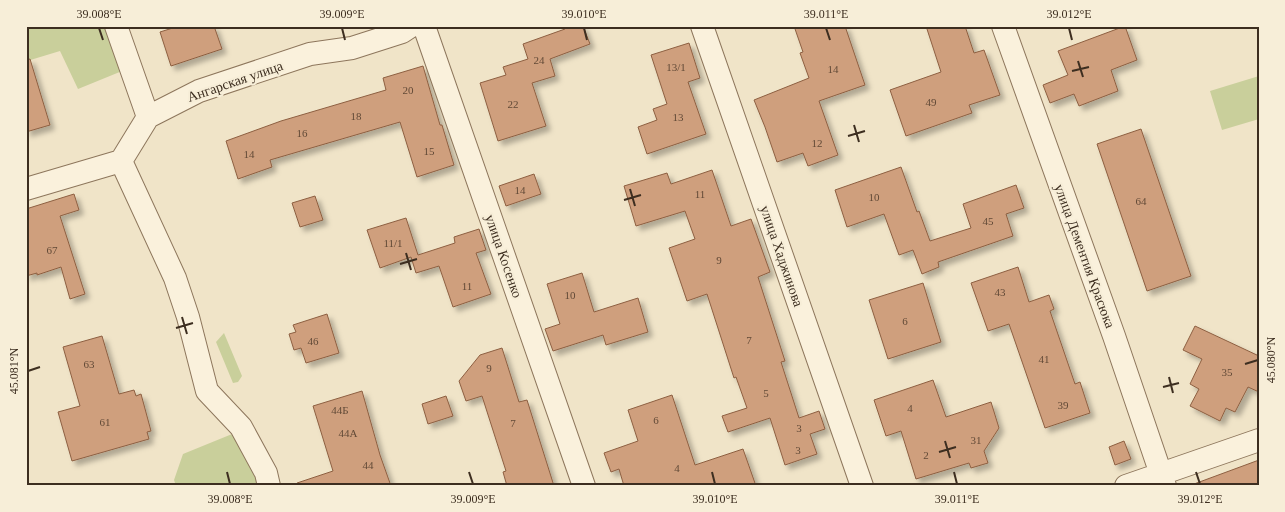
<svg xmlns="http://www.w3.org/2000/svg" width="1285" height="512" font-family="Georgia,serif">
<defs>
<filter id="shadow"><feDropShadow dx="4.5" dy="4.5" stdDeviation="2.5" flood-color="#0004"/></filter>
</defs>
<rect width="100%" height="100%" fill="#f0e4c8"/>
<!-- green -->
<path fill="#c9cf9b" d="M26,26H112L127,69L78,89L60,51L27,61Z
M1259,76V119L1222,130L1210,91Z
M224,333L242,376L238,382L233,383L216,342Z
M237,432L265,486H176L174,480L183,454Z"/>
<!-- building -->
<path fill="#cf9f7d" stroke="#8d5f41" filter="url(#shadow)" d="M179,26H214L222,49L171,66L160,32Z
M564,26H583L590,44L550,59L555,76L532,83L546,126L498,141L480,83L506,75L503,67L528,59L523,44L565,29Z
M794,26H845L865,85L819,101L838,155L808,166L803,153L777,162L765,127L754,100L809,78L800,53L803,52Z
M926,26H965L974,53L984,50L1000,95L969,105L972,113L906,136L890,90L941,72Z
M1125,26L1137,60L1111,70L1118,91L1079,106L1074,94L1050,103L1043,85L1068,75L1058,51Z
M689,43L700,78L688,82L706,134L647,154L638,127L657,120L653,109L667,104L651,55Z
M30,59L50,125L26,132V60Z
M423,66L440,125H442L454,165L417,177L400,122L270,160L272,167L238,179L226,141L281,121L386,90L383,78Z
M1141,129L1191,276L1147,291L1097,144Z
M901,167L917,212L919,211L930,241L971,228L963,204L1016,185L1024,208L1006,214L1013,236L938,262L939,267L922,274L913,250L899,255L884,214L847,227L835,190Z
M712,170L731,226L751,219L770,272L758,277L785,361L781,362L799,418L819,411L825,429L810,434L817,454L785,465L770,418L728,432L722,416L747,408L736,377L734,378L707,294L687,301L669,248L695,239L685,211L636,226L624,186L667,173L671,184Z
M534,174L541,194L506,206L499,186Z
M74,194L79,210L60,216L85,294L70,299L61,267L37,275V273L26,276V209Z
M315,196L323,220L300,227L292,203Z
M406,218L418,255L455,243L454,237L479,229L486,250L476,253L491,294L453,307L439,266L416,273L411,257L380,268L367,230Z
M1018,267L1029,302L1049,295L1054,309L1050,311L1075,384L1080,382L1090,413L1045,428L1009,324L988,331L971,283Z
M582,273L594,312L638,298L648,332L606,345L603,335L553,351L545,329L560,324L547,284Z
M923,283L941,342L888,359L869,300Z
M327,314L339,353L306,363L301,348L294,350L289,334L296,332L293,325Z
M1195,326L1259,356V392L1248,387L1235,412L1226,408L1220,421L1190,406L1199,389L1190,384L1202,359L1183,350Z
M102,336L119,394L134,390L136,396L141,394L151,431L147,432L149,439L72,461L58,412L80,406L63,347Z
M502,348L519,402L527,400L554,486H507L503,472L506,471L482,396L466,401L459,381L480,355Z
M933,380L946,417L991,402L999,428L984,451L988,463L971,468L969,463L916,479L901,431L886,436L874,400Z
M362,391L380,455L391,486H298L297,483L333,471L313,406Z
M672,395L695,465L743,449L756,486H624L619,469L611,472L604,453L638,441L628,410Z
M446,396L453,416L428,424L422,404Z
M1124,441L1131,459L1115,465L1109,447Z
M1259,460V486H1194V484Z"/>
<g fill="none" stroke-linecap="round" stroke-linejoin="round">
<!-- street casing -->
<g stroke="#8d765c" stroke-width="24">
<path id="street" d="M116,26L148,117
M424,26L584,486
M702,26L862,486
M1003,26L1114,336L1165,486
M121,161L175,278L188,317L207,391L241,427L266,473L269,486
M26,189L121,161L148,117L199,91L310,54L352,48L402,32L411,26
M1126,486L1259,440"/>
</g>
<!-- street -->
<use href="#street" stroke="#faf1dc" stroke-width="22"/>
</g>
<!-- ticks -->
<path fill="none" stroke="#3d2e20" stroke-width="2" d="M99,28L103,40M342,28L345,40M584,28L587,40M826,28L830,40M1069,28L1072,40M1078,61L1083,77M1072,71L1089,67M854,125L859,142M848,136L865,131M630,189L635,206M624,200L641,195M406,253L411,270M400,264L417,259M182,317L187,334M176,328L193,323M1245,364L1258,360M28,371L40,367M1169,377L1173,393M1163,387L1179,383M945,441L950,458M939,452L956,447M227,472L230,484M469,472L473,484M712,472L715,484M954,472L957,484M1196,472L1200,484"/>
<g text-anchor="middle" stroke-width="4.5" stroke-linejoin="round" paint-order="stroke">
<!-- number labels -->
<g font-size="11" fill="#624a37">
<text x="539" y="64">24</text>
<text x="676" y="71">13/1</text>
<text x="833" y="73">14</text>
<text x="408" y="94">20</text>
<text x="931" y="106">49</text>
<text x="513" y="108">22</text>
<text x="356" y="120">18</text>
<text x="678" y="121">13</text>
<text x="302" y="137">16</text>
<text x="817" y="147">12</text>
<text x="429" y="155">15</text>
<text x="249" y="158">14</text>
<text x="520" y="194">14</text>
<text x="700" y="198">11</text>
<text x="874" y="201">10</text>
<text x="1141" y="205">64</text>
<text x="988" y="225">45</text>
<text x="393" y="247">11/1</text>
<text x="52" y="254">67</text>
<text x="719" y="264">9</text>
<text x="467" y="290">11</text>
<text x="1000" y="296">43</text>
<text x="570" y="299">10</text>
<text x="905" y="325">6</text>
<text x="749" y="344">7</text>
<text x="313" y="345">46</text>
<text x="1044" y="363">41</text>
<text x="89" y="368">63</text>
<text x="489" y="372">9</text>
<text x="1227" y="376">35</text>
<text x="766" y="397">5</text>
<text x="1063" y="409">39</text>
<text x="910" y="412">4</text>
<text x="340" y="414">44Б</text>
<text x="656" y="424">6</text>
<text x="105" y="426">61</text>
<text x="513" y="427">7</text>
<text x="799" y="432">3</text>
<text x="348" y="437">44А</text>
<text x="976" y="444">31</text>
<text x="798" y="454">3</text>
<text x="926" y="459">2</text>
<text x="368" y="469">44</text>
<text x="677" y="472">4</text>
</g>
<!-- street labels -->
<g font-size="14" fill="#3d2e20" stroke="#f7eed8">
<text transform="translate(235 81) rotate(-19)" y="5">Ангарская улица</text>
<text transform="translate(504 256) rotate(71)" y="5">улица Косенко</text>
<text transform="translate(782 256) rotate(71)" y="5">улица Хаджинова</text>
<text transform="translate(1085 256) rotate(70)" y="5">улица Дементия Красюка</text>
</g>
</g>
<!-- border -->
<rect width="1285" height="512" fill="none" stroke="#f7eed8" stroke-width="55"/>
<rect x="28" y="28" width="1230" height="456" fill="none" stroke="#3d2e20" stroke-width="2"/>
<g font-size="12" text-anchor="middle" fill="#3d2e20">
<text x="99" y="18">39.008°E</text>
<text x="342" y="18">39.009°E</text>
<text x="584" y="18">39.010°E</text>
<text x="826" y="18">39.011°E</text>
<text x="1069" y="18">39.012°E</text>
<text transform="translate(1271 360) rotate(-90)" y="4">45.080°N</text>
<text transform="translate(14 371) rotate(-90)" y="4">45.081°N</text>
<text x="230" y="503">39.008°E</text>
<text x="473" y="503">39.009°E</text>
<text x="715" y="503">39.010°E</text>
<text x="957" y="503">39.011°E</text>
<text x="1200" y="503">39.012°E</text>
</g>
</svg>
